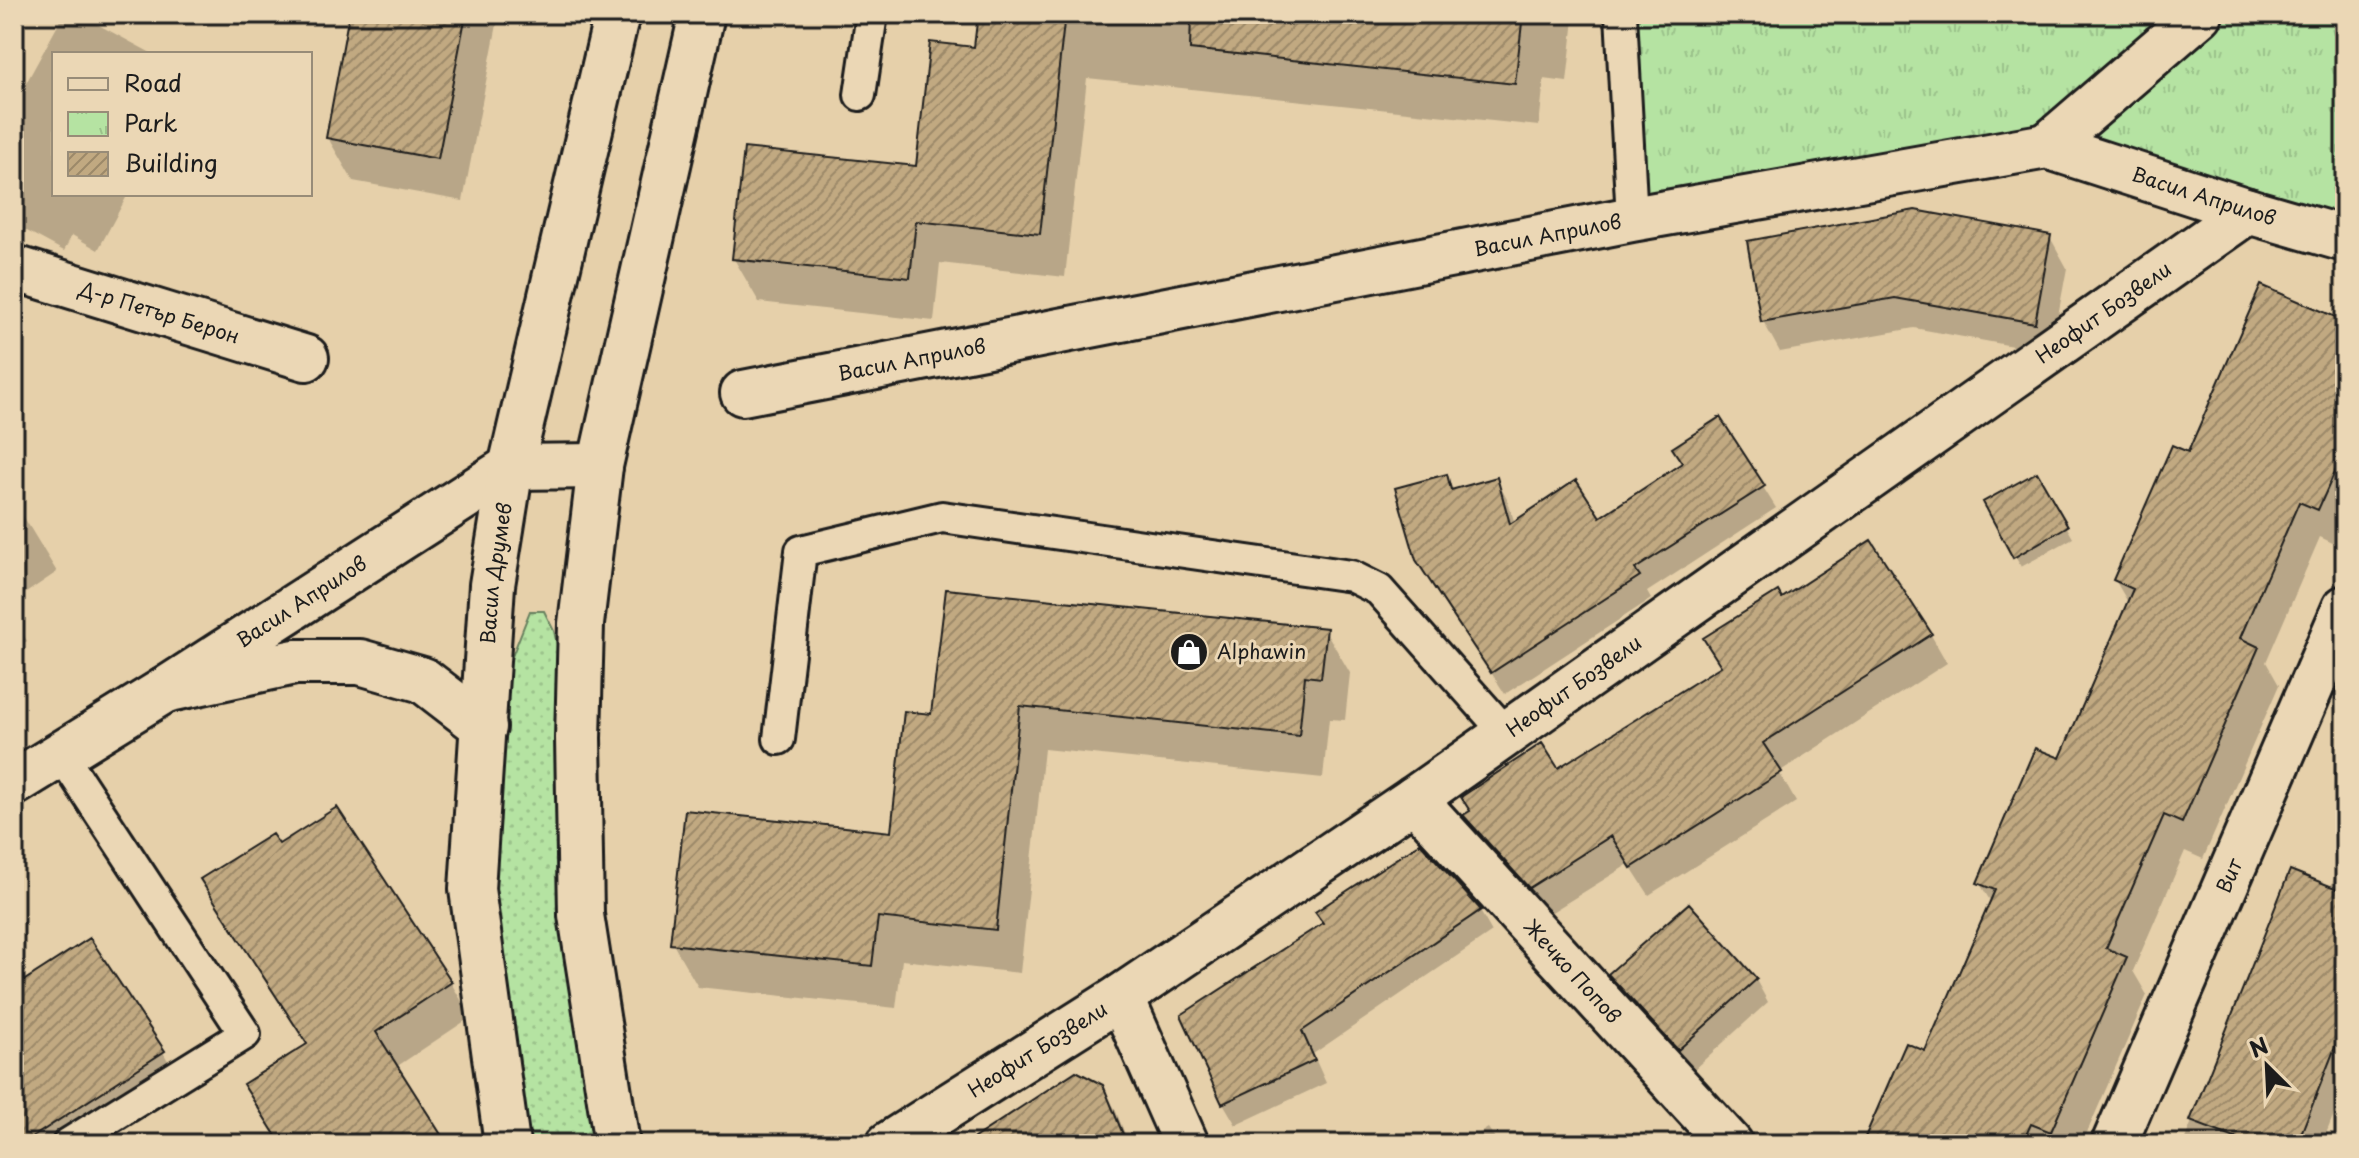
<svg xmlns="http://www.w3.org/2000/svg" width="2359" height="1158" font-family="'Playpen Sans',sans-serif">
<defs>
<pattern id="grass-dots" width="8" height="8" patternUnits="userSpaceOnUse" patternTransform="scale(2)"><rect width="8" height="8" fill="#b5e3a2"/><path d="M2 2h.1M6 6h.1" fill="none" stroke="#9bc28b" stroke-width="1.8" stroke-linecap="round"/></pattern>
<pattern id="park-tufts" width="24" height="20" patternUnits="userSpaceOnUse" patternTransform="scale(2)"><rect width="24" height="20" fill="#b5e3a2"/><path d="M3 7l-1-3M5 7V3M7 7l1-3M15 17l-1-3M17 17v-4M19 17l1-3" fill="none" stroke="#9bc28b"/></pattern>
<pattern id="building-hatch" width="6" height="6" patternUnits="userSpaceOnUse" patternTransform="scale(2)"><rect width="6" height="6" fill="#c1a981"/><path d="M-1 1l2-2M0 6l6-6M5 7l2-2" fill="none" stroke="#9c8969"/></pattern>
</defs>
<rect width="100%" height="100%" fill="#e6d0aa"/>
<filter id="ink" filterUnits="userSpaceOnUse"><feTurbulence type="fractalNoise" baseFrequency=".0125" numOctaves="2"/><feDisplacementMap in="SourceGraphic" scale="16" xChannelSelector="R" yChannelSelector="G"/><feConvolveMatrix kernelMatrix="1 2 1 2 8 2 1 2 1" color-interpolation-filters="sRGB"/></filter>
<g filter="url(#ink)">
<!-- grass -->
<path fill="url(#grass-dots)" stroke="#68805f" stroke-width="2" d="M530,611H544L554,631L578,738L617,1144H507L484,727Z"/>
<!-- park -->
<path fill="url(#park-tufts)" stroke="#68805f" stroke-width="2" d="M1621,14H2345V239L2047,146L1632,219Z"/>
<!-- shadow -->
<path fill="#0003" d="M64,14H78L153,54H54V194H128L98,250L72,235L64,251L14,224V93L19,96Z
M351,14H499L463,201L353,181L328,138Z
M980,14H1571L1574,19L1567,82L1544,79L1539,126L1087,78L1065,277L940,263L934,321L759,302L734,259L918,169L976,49Z
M2050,237L2067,268L2051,353L1914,328L1780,352L1763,321Z
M2345,323V532L2339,546L2320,537L2266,662L2279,685L2203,859L2185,851L2133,971L2147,995L2082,1144H1864L1926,1054L1992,904L1979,882L2061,761L2129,604L2115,580L2190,455Z
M2037,475L2073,538L2021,567L1985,503Z
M1446,476L1454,491L1496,479L1508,501L1515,524L1600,519L1763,487L1776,508L1647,592L1651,599L1505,694L1419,561Z
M14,501L57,572L14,601Z
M14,619L27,641L14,650Z
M1325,630L1350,673L1345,720L1329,719L1323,778L1044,749L1020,973L902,960L896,1008L698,987L673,944L893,834L933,716Z
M1931,635L1947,663L1779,772L1796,802L1649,895L1629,864L1547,915L1482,844L1465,816L1557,771L1722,668Z
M278,847L451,983L471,1017L396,1067L445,1144H281L308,1046L222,915L202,880Z
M2345,851V1086L2322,1144H2183L2291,872L2330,888Z
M1689,906L1756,980L1768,1002L1692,1071L1623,996L1611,974Z
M1480,911L1492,932L1313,1054L1326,1083L1236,1125L1223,1103L1325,924Z
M14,989L163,1052L184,1089L99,1144H14Z
M1102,1086L1115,1109L1129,1144H969Z
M1488,1128L1499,1144H1462Z"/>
<!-- building -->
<path fill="url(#building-hatch)" stroke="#1c1c1c" stroke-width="2" d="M349,14H466L438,159L326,138Z
M978,14H1065L1040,234L916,221L910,278L732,259L744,148L916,166L930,42L974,47Z
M1191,14H1523L1515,84L1190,49Z
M1915,210L2051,235L2035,323L1895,298L1761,322L1747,241Z
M2261,285L2345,321V449L2318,510L2299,502L2240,638L2259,647L2182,823L2164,815L2106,948L2127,957L2051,1132L2031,1124L2022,1144H1862L1906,1043L1925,1051L1995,890L1977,883L2035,748L2060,758L2133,589L2113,580L2172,445L2188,452Z
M1720,417L1765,486L1635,569L1640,576L1491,673L1416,560L1395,488L1447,474L1451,490L1497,477L1510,524L1576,480L1600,517L1682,463L1672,448Z
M2037,472L2068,526L2013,558L1983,502Z
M1871,540L1932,634L1763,743L1782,772L1631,868L1611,836L1529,888L1463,815L1470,811L1461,797L1542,743L1558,768L1721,666L1703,638L1778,591L1782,598Z
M946,589L1327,628L1321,678L1305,676L1299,736L1020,706L996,930L878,917L872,966L670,944L685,810L891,832L904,711L931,714Z
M337,807L452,982L376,1032L447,1144H281L243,1084L307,1044L200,879L272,834L279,844Z
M1420,843L1481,910L1302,1031L1315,1060L1222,1104L1181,1015L1323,923L1315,912Z
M2290,870L2345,892V1022L2297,1144H2251L2190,1121Z
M1689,903L1757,979L1678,1050L1608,974Z
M90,938L165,1051L22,1144H14V987Z
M1076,1071L1103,1085L1127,1144H965Z"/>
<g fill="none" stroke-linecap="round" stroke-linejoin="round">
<!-- service casing -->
<g stroke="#1c1c1c" stroke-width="36">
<path id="service" d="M1621,14L1632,219
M860,95L872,14
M779,739L801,551L942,517L1351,576L1379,590L1506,733
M61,754L245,1034L68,1144"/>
</g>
<!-- minor casing -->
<g stroke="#1c1c1c" stroke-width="50">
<g id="minor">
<path d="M2047,146L2200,14"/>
<path id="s1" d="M14,268L306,358"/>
<path id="s2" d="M743,393L1632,219L2047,146L2248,211L2345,239"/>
<path id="s3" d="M14,783L165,690L511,467L600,466"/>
<path id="s4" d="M1414,799L1730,1144"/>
<path d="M1121,997L1186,1144"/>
<path id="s5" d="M889,1144L1121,997L1414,799L2248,211"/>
<path id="s6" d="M2114,1144L2345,608"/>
</g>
</g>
<!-- tertiary casing -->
<g stroke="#1c1c1c" stroke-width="50">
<g id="tertiary">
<path d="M165,690L295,662H360L423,680L484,727"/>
<path id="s7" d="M507,1144L472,889L492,585L511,467L617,14"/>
<path d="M617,1144L581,915L578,738L581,624L600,466L702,14"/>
</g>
</g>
<!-- service -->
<use href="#service" stroke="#ebd7b5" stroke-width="30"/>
<!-- minor -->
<use href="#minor" stroke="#ebd7b5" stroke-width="44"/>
<!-- tertiary -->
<use href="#tertiary" stroke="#ebd7b5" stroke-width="44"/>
</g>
</g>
<!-- icons -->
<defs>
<g id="shop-disc" transform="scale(2)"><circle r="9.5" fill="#1c1c1c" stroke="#ebd7b5"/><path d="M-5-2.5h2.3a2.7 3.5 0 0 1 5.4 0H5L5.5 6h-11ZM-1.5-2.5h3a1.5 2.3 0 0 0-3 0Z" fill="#fff"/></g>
</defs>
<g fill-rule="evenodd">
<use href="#shop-disc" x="1189" y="652"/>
</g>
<g text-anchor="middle" stroke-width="6" stroke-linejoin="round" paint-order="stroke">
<!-- street labels -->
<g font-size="20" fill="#1c1c1c" stroke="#ebd7b5">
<text dy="7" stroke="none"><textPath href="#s2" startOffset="1492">Васил Априлов</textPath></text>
<text dy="7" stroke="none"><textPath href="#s2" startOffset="820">Васил Априлов</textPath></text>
<text dy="7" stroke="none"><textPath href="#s5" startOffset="1472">Неофит Бозвели</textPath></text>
<text dy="7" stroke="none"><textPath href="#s1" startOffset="152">Д-р Петър Берон</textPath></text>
<text dy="7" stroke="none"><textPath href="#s2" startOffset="172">Васил Априлов</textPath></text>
<text dy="7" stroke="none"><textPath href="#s7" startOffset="574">Васил Друмев</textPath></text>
<text dy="7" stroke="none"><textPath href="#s3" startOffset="340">Васил Априлов</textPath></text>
<text dy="7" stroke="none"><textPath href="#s5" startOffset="824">Неофит Бозвели</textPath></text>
<text dy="7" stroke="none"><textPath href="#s6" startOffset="292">Вит</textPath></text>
<text dy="7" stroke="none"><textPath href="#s4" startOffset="234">Жечко Попов</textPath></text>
<text dy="7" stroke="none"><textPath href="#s5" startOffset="176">Неофит Бозвели</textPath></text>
</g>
<!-- poi labels -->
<g font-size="20" fill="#1c1c1c" stroke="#ebd7b5" text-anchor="start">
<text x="1217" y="659">Alphawin</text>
</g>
</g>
<!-- margin -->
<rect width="2359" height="1158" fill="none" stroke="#ebd7b5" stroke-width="48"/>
<rect x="24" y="24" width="2311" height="1110" fill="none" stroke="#1c1c1c" stroke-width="3" filter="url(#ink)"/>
<!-- legend -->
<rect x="52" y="52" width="260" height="144" fill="#ebd7b5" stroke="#988c78" stroke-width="2"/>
<rect x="68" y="78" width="40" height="12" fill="#ebd7b5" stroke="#988c78" stroke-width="2"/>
<text x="124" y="92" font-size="24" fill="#1c1c1c">Road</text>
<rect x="68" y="112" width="40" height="24" fill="url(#park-tufts)" stroke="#988c78" stroke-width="2"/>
<text x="124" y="132" font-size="24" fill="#1c1c1c">Park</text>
<rect x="68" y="152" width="40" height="24" fill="url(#building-hatch)" stroke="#988c78" stroke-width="2"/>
<text x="124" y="172" font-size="24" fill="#1c1c1c">Building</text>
<!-- north arrow -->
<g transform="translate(2267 1066) rotate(336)" stroke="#ebd7b5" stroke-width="6" paint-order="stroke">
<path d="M0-6L14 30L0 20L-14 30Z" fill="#1c1c1c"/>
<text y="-12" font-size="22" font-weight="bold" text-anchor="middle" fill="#1c1c1c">N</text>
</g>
</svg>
